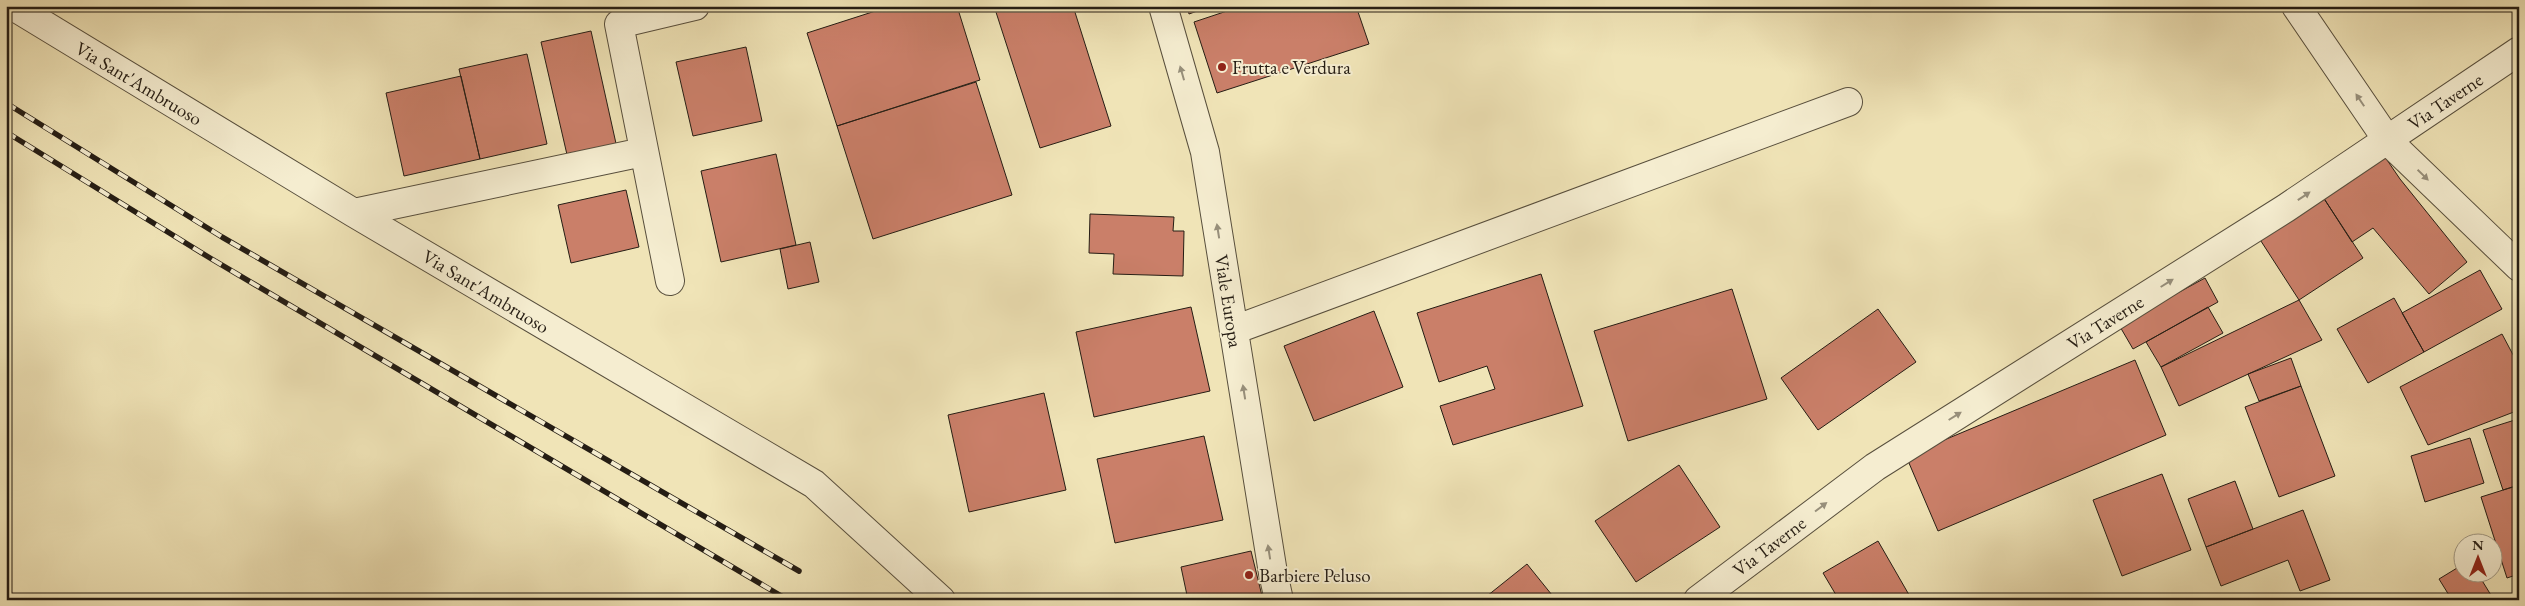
<svg xmlns="http://www.w3.org/2000/svg" width="2525" height="606" font-family="'EB Garamond',serif">
<rect width="100%" height="100%" fill="#f0e4b7"/>
<filter id="stains"><feTurbulence type="fractalNoise" baseFrequency=".004" numOctaves="4"/><feColorMatrix values="0 0 0 0 .2 0 0 0 0 .09 0 0 0 0 .02 0 0 0 .5 -.17"/></filter>
<radialGradient id="worn" r=".72"><stop offset=".6" stop-color="#630" stop-opacity="0"/><stop offset="1" stop-color="#630" stop-opacity=".3"/></radialGradient>
<!-- building -->
<path fill="#ca7f69" stroke="#251d14" d="M891,6H957L980,80L837,126L807,33Z
M994,6H1073L1111,126L1040,148Z
M1187,6H1211L1189,14Z
M1242,6H1356L1369,44L1217,93L1194,22Z
M591,31L617,148L568,159L541,42Z
M746,47L762,121L693,136L676,62Z
M527,54L547,144L480,159L459,69Z
M461,76L480,159L404,176L386,93Z
M976,82L1012,195L873,239L837,126Z
M776,154L796,245L721,262L701,171Z
M2385,157L2400,179L2467,262L2429,294L2373,228L2352,242L2323,197Z
M626,190L639,247L571,263L558,205Z
M2323,197L2363,258L2299,300L2259,238Z
M1090,214L1174,217L1173,231H1184L1183,276L1113,274L1114,254L1089,253Z
M810,242L819,282L788,289L780,249Z
M2480,270L2502,309L2424,352L2402,313Z
M1541,274L1583,406L1453,445L1440,406L1495,389L1487,366L1439,382L1417,313Z
M2205,278L2218,302L2133,349L2119,325Z
M1732,289L1767,399L1628,441L1594,331Z
M2394,298L2424,352L2368,383L2337,329Z
M2299,300L2322,340L2179,406L2161,367Z
M1191,307L1210,391L1094,417L1076,332Z
M2208,307L2223,333L2161,367L2146,342Z
M1878,309L1916,362L1818,430L1781,378Z
M1374,311L1403,387L1314,421L1284,346Z
M2502,334L2519,366V410L2428,445L2400,387Z
M2291,358L2301,386L2259,401L2248,374Z
M2135,360L2166,435L1938,531L1906,456Z
M2301,386L2335,476L2279,497L2245,407Z
M1044,393L1066,490L969,512L948,415Z
M2518,419L2519,485L2503,490L2483,430Z
M1204,436L1223,520L1115,543L1097,459Z
M2470,438L2484,483L2425,502L2411,456Z
M1679,465L1720,527L1636,582L1595,521Z
M2162,474L2191,550L2122,576L2093,500Z
M2235,481L2253,529L2206,547L2188,499Z
M2519,485V574L2507,578L2481,497Z
M2303,510L2330,580L2300,591L2288,560L2221,586L2206,547Z
M1878,541L1912,600H1839L1823,573Z
M1251,551L1263,600H1188L1181,567Z
M1527,564L1556,600H1482Z
M2462,565V574H2478L2494,600H2452L2439,579Z"/>
<g fill="none" stroke-linecap="round" stroke-linejoin="round">
<!-- street casing -->
<g stroke="#584f3d" stroke-width="30">
<path id="street" d="M13,6L354,213L814,484L941,600
M1163,6L1205,152L1273,573L1279,600
M2296,6L2388,141L2519,267
M354,213L643,152
M670,281L619,24L695,6
M1234,330L1848,102
M1698,600L1875,467L2286,208L2519,51"/>
</g>
<!-- street -->
<use href="#street" stroke="#f5edd0" stroke-width="28"/>
<!-- rail casing -->
<g stroke="#251d14" stroke-width="5.5">
<path id="rail" d="M6,103L222,237L799,571
M6,132L210,258L783,597"/>
</g>
<!-- rail -->
<use href="#rail" stroke="#f5edd0" stroke-width="4" stroke-dasharray="11" stroke-linecap="butt"/>
</g>
<!-- one-way arrows -->
<defs><path id="oneway-solid" d="M-6-.8H1V-3.2L6.5 0L1 3.2V.8H-6Z" transform="scale(1.25)"/></defs>
<g fill="#978f7b">
<use href="#oneway-solid" transform="translate(1182 73) rotate(-106)"/>
<use href="#oneway-solid" transform="translate(2360 100) rotate(-124)"/>
<use href="#oneway-solid" transform="translate(2423 175) rotate(44)"/>
<use href="#oneway-solid" transform="translate(2304 196) rotate(-34)"/>
<use href="#oneway-solid" transform="translate(1218 231) rotate(-99)"/>
<use href="#oneway-solid" transform="translate(2167 283) rotate(-32)"/>
<use href="#oneway-solid" transform="translate(1244 392) rotate(-99)"/>
<use href="#oneway-solid" transform="translate(1955 416) rotate(-32)"/>
<use href="#oneway-solid" transform="translate(1821 507) rotate(-37)"/>
<use href="#oneway-solid" transform="translate(1269 552) rotate(-99)"/>
</g>
<!-- markers -->
<g fill="#8f2418" stroke="#f5edd0" stroke-width="2">
<circle cx="1222" cy="67" r="5"/>
<circle cx="1249" cy="575" r="5"/>
</g>
<g text-anchor="middle" stroke-width="4" stroke-linejoin="round" paint-order="stroke">
<!-- poi labels -->
<g font-size="19" fill="#251d14" stroke="#f5edd0" text-anchor="start">
<text x="1232" y="74">Frutta e Verdura</text>
<text x="1259" y="582">Barbiere Peluso</text>
</g>
<!-- street labels -->
<g font-size="19" fill="#251d14" stroke="#f5edd0">
<text transform="translate(139 83) rotate(31)" y="7">Via Sant'Ambruoso</text>
<text transform="translate(2445 101) rotate(-34)" y="7">Via Taverne</text>
<text transform="translate(486 291) rotate(31)" y="7">Via Sant'Ambruoso</text>
<text transform="translate(1229 301) rotate(81)" y="7">Viale Europa</text>
<text transform="translate(2105 322) rotate(-32)" y="7">Via Taverne</text>
<text transform="translate(1769 546) rotate(-37)" y="7">Via Taverne</text>
</g>
</g>
<!-- margin -->
<rect width="2525" height="606" fill="none" stroke="#f0e4b7" stroke-width="25"/>
<rect x="8" y="8" width="2510" height="591" fill="none" stroke="#251d14" stroke-width="2.5"/>
<rect x="12" y="12" width="2500" height="581" fill="none" stroke="#251d14"/>
<!-- north arrow -->
<g transform="translate(2478 558)"><circle r="24" fill="#f5edd0" stroke="#a29a85"/>
<path d="M0-4L9 19L0 12L-9 19Z" fill="#8f2418"/>
<text y="-8" font-size="14" font-weight="bold" text-anchor="middle" fill="#251d14">N</text>
</g>
<rect width="100%" height="100%" filter="url(#stains)"/>
<rect width="100%" height="100%" fill="url(#worn)"/>
</svg>
